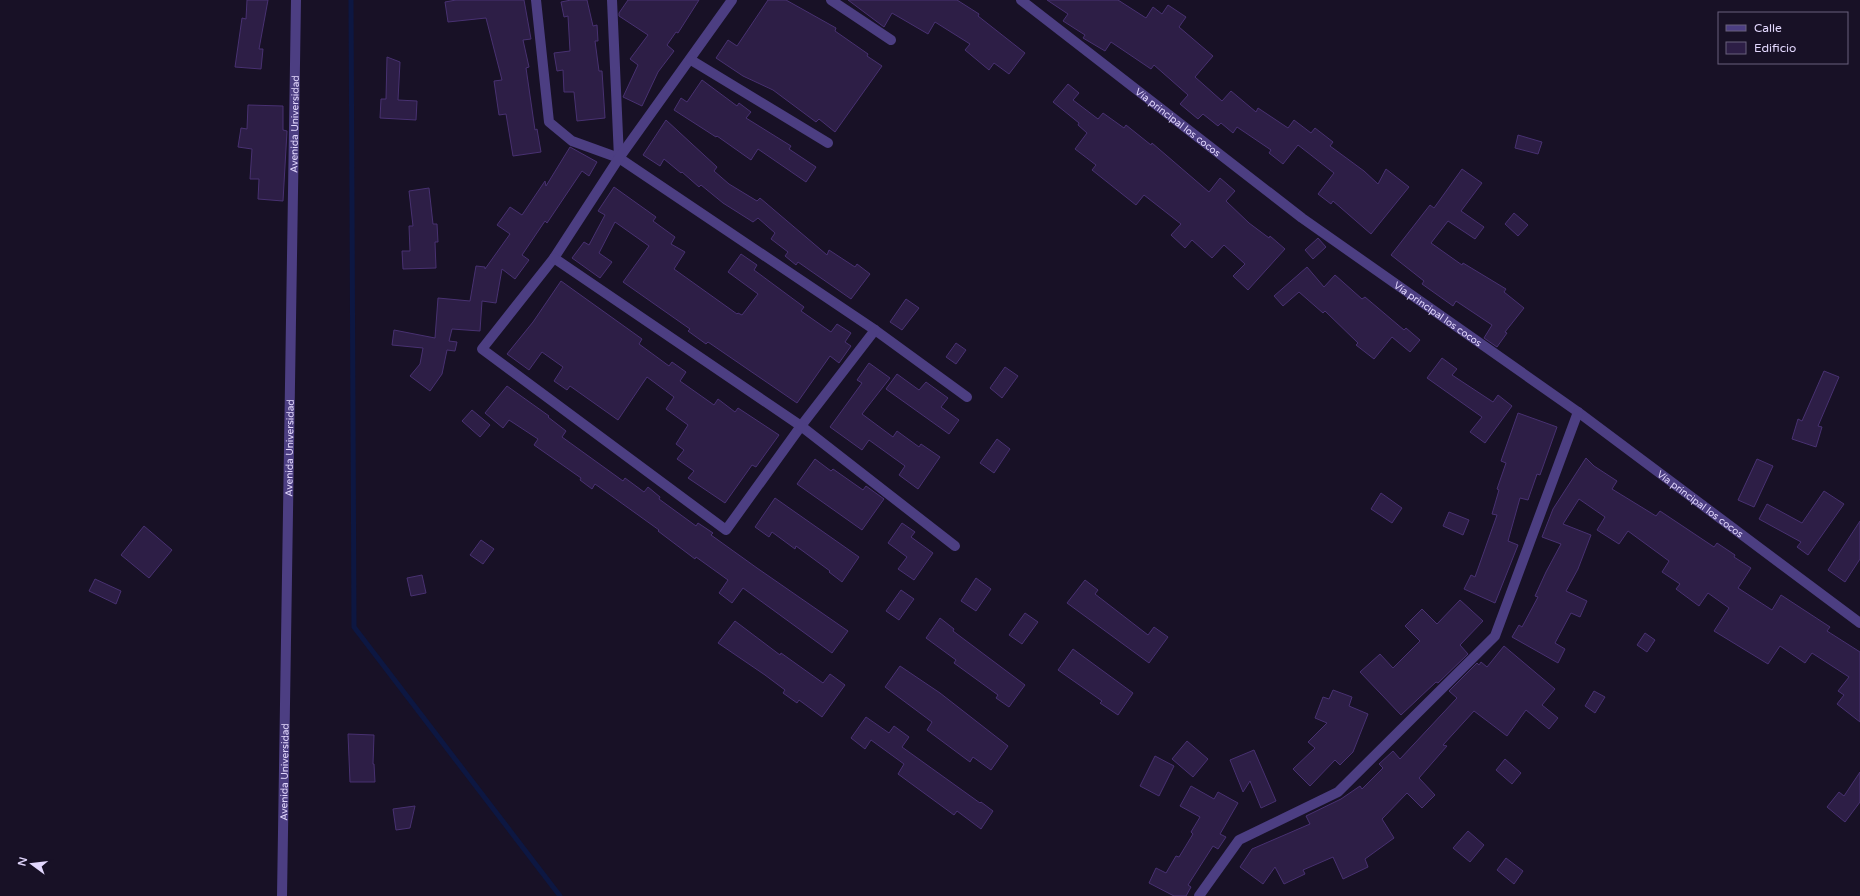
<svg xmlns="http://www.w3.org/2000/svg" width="1860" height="896" font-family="'Varela Round',sans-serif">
<rect width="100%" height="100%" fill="#181126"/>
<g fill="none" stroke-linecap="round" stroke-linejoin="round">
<!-- stream -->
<path stroke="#0d1742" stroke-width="5" d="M351,0L354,627L560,896"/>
</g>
<!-- building -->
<path fill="#2d1e46" stroke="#483171" d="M247,0H268L259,49H263L261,69L235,67L242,18L246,19Z
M456,0H524L531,39L523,40L529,67L526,68L535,130L537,129L541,152L513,156L506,114L499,115L494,81L502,80L486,18L448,22L445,2Z
M571,0H587L593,26L597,25L598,41H595L599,71H602L605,118L577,121L574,92H564L563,70L557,71L554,53L570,51L568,16L564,17L561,2Z
M628,0H699L678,33L676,32L667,45L674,51L658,72L642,106L623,97L638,65L630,59L648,35L619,16V13Z
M768,0H786L836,28L835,31L868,54L867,56L882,66L835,132L819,119L816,122L773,90L743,76L716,58L728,40L737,46Z
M848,0H957L979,14L978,16L1025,53L1009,74L994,63L989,70L965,50L970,44L935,22L928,34L892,13L884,27Z
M1047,0H1118L1146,18L1153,7L1162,14L1168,5L1186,17L1179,27L1213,56L1195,77L1222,101L1231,91L1256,112L1258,108L1288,128L1294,120L1311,133L1315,128L1333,142L1330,146L1364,171L1378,184L1386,169L1409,187L1371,234L1333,201L1331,204L1318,194L1334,173L1298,145L1283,164L1269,153L1271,150L1237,127L1233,133L1221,123L1218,126L1203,114L1198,119L1180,104L1188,95L1154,65L1151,69L1111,42L1105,51L1083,38L1085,35L1063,21L1068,14Z
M387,57L400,62L398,100L417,101L416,120L380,118L381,99H386Z
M702,80L737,106L739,103L751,112L746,118L791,146L789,149L816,167L806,182L758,149L751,160L717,136L716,137L674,110L681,98L687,102Z
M1068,84L1079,93L1073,100L1098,119L1103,113L1124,128L1126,125L1151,145L1152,143L1209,192L1220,178L1235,191L1226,201L1249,223L1269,238L1270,236L1285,249L1248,290L1233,276L1245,264L1224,245L1212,258L1192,240L1185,248L1171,235L1181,224L1144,195L1136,205L1092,170L1096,165L1075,149L1087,133L1078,125L1079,123L1053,102Z
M248,105L283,106V130L287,131L283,201L258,199L259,179H250L252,149L238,147L241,128L247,129Z
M666,120L717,167L714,171L729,184L757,201L760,198L827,255L829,250L855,267L857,264L870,274L851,299L798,262L796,265L785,256L788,252L771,239L775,233L758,218L753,222L723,203L701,185L699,187L682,172L681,173L664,159L660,166L643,155Z
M1518,135L1542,142L1538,154L1515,148Z
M570,147L597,162L589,176L582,171L547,223L545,221L522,255L529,260L515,279L502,269L496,303L482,301L480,331L452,329L449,341L457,342L455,351L447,350L442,374L430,391L410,376L420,364L423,348L392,345L394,330L435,338L438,298L470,301L476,266L485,267V269L510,234L497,225L510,207L522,215L545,181L546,186Z
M1462,169L1482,183L1461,211L1484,227L1475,239L1448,221L1431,243L1462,265L1463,263L1506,289L1504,292L1524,308L1505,332L1507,333L1497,347L1484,338L1492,325L1456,301L1453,306L1422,284L1424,281L1391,255L1430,205L1434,208Z
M614,187L656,217L653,221L675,237L671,244L685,252L674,269L737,314L738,313L742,315L758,294L728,272L741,254L757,265L754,270L804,307L801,311L831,332L837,324L851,333L845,342L851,346L839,363L830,356L797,403L708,342L706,344L688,331L690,329L623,282L649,246L615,222L599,253L612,262L600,278L572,258L584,242L589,245L605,215L598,211Z
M429,188L433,224H437L438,242H435L436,268L403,269L402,251H410L409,226H413L409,191Z
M1514,213L1528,225L1518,236L1505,224Z
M1318,238L1326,247L1313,259L1305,250Z
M1307,267L1324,287L1335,275L1362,299L1365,297L1404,330L1406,328L1420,340L1410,352L1392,337L1374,359L1356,345L1358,343L1325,311L1323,313L1299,292L1283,306L1274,296Z
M561,281L642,339L639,344L669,366L672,362L686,372L680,381L714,405L718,399L735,412L738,408L779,435L756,467L752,465L725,503L688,478L694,471L677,459L684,450L676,444L688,425L666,409L674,397L647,377L618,420L570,386L567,390L554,381L563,367L542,352L529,370L507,354L533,322Z
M906,299L919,308L902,330L890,322Z
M956,343L966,350L956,364L946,357Z
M1442,358L1457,369L1452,375L1493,402L1498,395L1512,406L1485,443L1470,432L1482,417L1427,378Z
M869,363L890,378L862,414L893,437L897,431L919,447L921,444L940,457L918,489L899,475L905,466L869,440L862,450L830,427L862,383L857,380Z
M1005,367L1018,376L1002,398L990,388Z
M1824,371L1839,377L1818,426L1822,427L1816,447L1792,439L1798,419L1802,421Z
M897,374L919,390L926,382L948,398L941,407L959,420L949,434L886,389Z
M507,386L549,416L548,417L566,431L562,437L623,481L625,478L644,492L648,487L660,497L659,499L696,526L698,523L713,533L711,535L757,568L848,631L832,653L743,588L732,603L719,593L728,580L696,557L695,559L658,531L659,530L595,484L592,489L580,480L581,478L534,445L538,439L509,420L503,428L485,413Z
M472,410L490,425L480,437L462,421Z
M1518,413L1557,427L1540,475L1537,474L1528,500L1520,498L1508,541L1518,545L1495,603L1464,589L1471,575L1475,577L1497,515L1492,514L1499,490L1497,489L1506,463L1501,461Z
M997,439L1010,449L994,473L980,463Z
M1586,458L1594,466L1617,481L1612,489L1656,516L1660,511L1714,547L1717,543L1735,555L1734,557L1751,568L1738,588L1772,610L1781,595L1830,627L1827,631L1860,652V722L1837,704L1844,695L1838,691L1849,677L1812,653L1805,663L1780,646L1768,664L1714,631L1729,608L1708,593L1699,606L1676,589L1680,584L1662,572L1669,561L1628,531L1619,544L1597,530L1605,517L1579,499L1563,524L1591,535L1578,569L1566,591L1587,601L1580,617L1571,613L1555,643L1565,649L1558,663L1512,637L1519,625L1522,627L1538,597L1535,596L1546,572L1561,544L1542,537L1553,509Z
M815,459L831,471L833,469L863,490L866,486L884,499L862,530L797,484Z
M1757,459L1773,466L1754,507L1738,500Z
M1824,491L1844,504L1808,555L1797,547L1801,542L1759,519L1767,504L1802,523Z
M1381,493L1402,508L1392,523L1371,509Z
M775,498L859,557L842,582L829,572L830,571L796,546L795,549L772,532L769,537L755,527Z
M1449,512L1469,520L1463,535L1443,526Z
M1860,521V559L1845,582L1828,570Z
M902,523L915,532L911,537L933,553L914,580L898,569L907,557L888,543Z
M144,526L172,550L149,578L121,555Z
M481,540L494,549L483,564L470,555Z
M422,575L426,593L411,596L407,578Z
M976,578L991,589L976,611L961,601Z
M95,579L121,591L116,604L89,591Z
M1085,580L1098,590L1095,594L1148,635L1154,627L1168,637L1149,663L1067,603Z
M901,590L914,599L899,620L886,611Z
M1460,600L1483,621L1460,645L1468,654L1438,683L1436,682L1401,715L1360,672L1380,654L1393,668L1420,641L1405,626L1422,609L1437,624Z
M1025,613L1038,622L1022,644L1009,635Z
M940,618L954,629L953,631L1025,685L1009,707L996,698L998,695L954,663L956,660L926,638Z
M735,621L780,655L781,653L823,683L830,674L845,685L822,717L799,700L797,703L783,693L785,690L765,675L718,643Z
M1645,633L1655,640L1647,652L1637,645Z
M1504,646L1555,689L1542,705L1558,718L1549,729L1526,710L1507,736L1474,711L1443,745L1447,746L1419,778L1435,795L1422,808L1407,793L1382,819L1394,838L1365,859L1368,867L1343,879L1333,857L1303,870L1305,874L1284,884L1275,867L1263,884L1240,867L1252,849L1310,824L1306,816L1341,799L1360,786L1362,789L1383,768L1379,764L1393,751L1400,759L1457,698L1449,691L1477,663L1479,665L1481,662L1487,667Z
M1073,649L1133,693L1118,715L1100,703L1102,701L1058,670Z
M900,666L940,693L1008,746L991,770L973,757L970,762L927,730L932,722L885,687Z
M1333,690L1352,697L1349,706L1368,714L1353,752L1340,765L1335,760L1310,786L1293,769L1315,748L1308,742L1327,723L1315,718L1323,697L1329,699Z
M1594,691L1605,697L1595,713L1585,706Z
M866,717L889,733L894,726L909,737L902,747L980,803L981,802L993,811L981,829L957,811L954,815L898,774L904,764L871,740L865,749L851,738Z
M348,734L374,735L373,764H374L375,782H350Z
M1187,741L1208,759L1193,777L1172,759Z
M1254,750L1276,801L1261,808L1250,781L1243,792L1230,760Z
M1155,756L1174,766L1159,796L1140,786Z
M1505,759L1521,773L1512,784L1496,770Z
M1860,772V802L1845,822L1827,807L1839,792L1844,796Z
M1191,786L1214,799L1218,792L1238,803L1220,834L1226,837L1218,849L1213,846L1188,885L1191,887L1186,896H1174L1149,883L1156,868L1166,873L1176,856L1179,857L1193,834L1191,832L1200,817L1180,806Z
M415,806L410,828L396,830L393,809Z
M1468,831L1484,845L1470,862L1453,848Z
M1506,858L1523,871L1514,884L1497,870Z"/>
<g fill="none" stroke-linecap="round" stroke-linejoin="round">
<!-- minor -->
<g stroke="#4c3e82" stroke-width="10">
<path d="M536,0L549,122L572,141L619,158L875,330L967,397"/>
<path d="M612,0L619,158"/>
<path d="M732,0L619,158L554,258L482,349L726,530L801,426L875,330"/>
<path d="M831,0L891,40"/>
<path id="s1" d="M1021,0L1302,218L1578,412L1860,623"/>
<path d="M691,60L828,143"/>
<path d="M554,258L801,426L955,546"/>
<path id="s2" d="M282,896L296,0"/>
<path d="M1199,896L1239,840L1338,792L1495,636L1578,412"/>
</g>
</g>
<g text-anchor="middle" stroke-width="3.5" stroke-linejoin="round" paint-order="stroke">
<!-- street labels -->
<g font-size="10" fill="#e2d7fd" stroke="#181126">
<text dy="4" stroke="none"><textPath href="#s1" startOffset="199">Vía principal los cocos</textPath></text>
<text dy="4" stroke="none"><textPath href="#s2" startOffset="772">Avenida Universidad</textPath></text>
<text dy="4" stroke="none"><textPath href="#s1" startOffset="522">Vía principal los cocos</textPath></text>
<text dy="4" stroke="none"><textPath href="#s2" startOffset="448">Avenida Universidad</textPath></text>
<text dy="4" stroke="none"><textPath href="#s1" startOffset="846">Vía principal los cocos</textPath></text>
<text dy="4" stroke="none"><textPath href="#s2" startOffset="124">Avenida Universidad</textPath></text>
</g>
</g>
<!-- legend -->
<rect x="1718" y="12" width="130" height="52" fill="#181126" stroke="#69607c"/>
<rect x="1726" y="25" width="20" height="6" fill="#4c3e82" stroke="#69607c"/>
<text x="1754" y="32" font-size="12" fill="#e2d7fd">Calle</text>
<rect x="1726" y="42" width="20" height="12" fill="#2d1e46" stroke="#69607c"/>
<text x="1754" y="52" font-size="12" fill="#e2d7fd">Edificio</text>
<!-- north arrow -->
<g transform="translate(32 864) rotate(285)" stroke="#181126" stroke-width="3" paint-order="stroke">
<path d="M0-3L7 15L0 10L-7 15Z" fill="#e2d7fd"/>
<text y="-6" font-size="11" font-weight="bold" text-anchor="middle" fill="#e2d7fd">N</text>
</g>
</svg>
